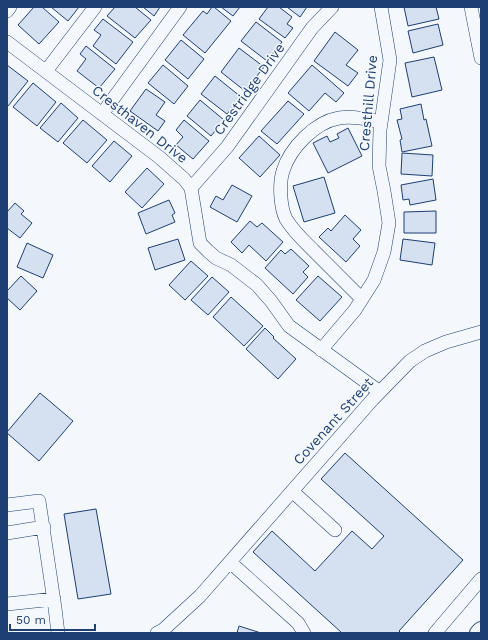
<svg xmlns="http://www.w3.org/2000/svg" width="488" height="640" font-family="'Work Sans',sans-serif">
<rect width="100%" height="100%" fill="#f4f7fb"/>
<!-- building -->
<path fill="#d5e0f0" stroke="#1d3f73" d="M34,7H42L59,22L39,44L18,25Z
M51,7H79L68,21Z
M115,7H135L151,20L135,38L107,16Z
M143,7H160L154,16Z
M212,7H214L231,21L205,53L183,35L203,11L207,14Z
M221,7H240L233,16Z
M268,7H279L292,17L287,24L293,28L285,38L259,19Z
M287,7H307L300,17Z
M404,7H436L439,19L408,26Z
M103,19L133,42L116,64L93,46L101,35L94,30Z
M256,22L282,42L267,61L241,41Z
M438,24L443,45L413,53L408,31Z
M335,32L358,50L346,65L358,73L348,86L314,61Z
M181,40L204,59L188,79L165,60Z
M86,46L115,69L99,88L77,71L86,59L80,54Z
M239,48L264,67L245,91L221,72Z
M434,57L442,90L412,97L405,63Z
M7,65L28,81L8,106L7,105Z
M163,65L188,86L174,104L148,83Z
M312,65L344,93L336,102L325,93L309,111L288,93Z
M215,76L241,97L227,114L201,94Z
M33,83L56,102L37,126L13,107Z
M146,89L165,102L156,115L165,121L158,131L130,111Z
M200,100L224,120L211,136L187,116Z
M288,101L304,114L277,144L261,131Z
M61,103L78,118L58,142L40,128Z
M421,104L424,120L426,119L432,146L402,152L400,140L402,139L397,120L402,119L400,109Z
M83,120L107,140L87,163L63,143Z
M184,120L209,141L193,159L176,145L183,137L176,130Z
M348,128L362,156L328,173L313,143L327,136L330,142L339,138L337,134Z
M259,136L280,155L260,177L239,158Z
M114,141L132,156L110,182L92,166Z
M402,153L433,155L432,176L401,174Z
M147,168L164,184L142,208L125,192Z
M324,177L335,213L304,222L293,186Z
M433,179L436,200L410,205L409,199L403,200L401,185Z
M232,185L252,196L237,222L210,207L216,196L223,200Z
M169,200L175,213L172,215L175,222L146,234L138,213Z
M15,203L24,211L21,214L32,223L20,238L7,228V212Z
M436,211V233H404V212Z
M345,215L361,230L353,239L360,246L346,262L319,237L328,228L331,231Z
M250,221L257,227L262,223L283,242L266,261L249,245L242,253L231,242Z
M178,239L185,260L155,270L148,248Z
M403,239L435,243L432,265L400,260Z
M27,243L53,255L43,278L17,267Z
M291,249L309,266L303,272L308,277L293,294L265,268L281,250L285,254Z
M191,261L208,276L185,300L169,285Z
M21,276L37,291L20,310L7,298V291Z
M318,276L342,297L320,321L296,300Z
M212,277L229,292L208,315L191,300Z
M231,297L263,326L244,346L213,317Z
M265,328L274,337L273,338L296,359L278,379L246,349Z
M40,393L73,421L39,461L7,433V432Z
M345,453L463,560L399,631L401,633H342L253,552L272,531L315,571L352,531L372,549L384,536L321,479Z
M96,509L111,594L78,599L64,514Z
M239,626L261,633H237Z"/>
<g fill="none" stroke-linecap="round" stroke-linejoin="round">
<!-- minor casing -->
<g stroke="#1d3f73" stroke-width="14">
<path id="minor" d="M471,7L481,58
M7,11L10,7
M7,42L159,157L184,179L191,188L200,243L208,251L216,258L231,265L257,285L271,301L289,326L380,392
M46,71L95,7
M102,114L180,7
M191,188L227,147L312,28L332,7
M362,299C346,283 330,267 314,251C304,241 293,231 286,219C280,207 279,183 283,171C290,148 315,122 339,118C353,116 367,119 381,122
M321,350L355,310L374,280L384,252L389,223L384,191L379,166L380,130L390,60L381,7
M292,491L335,530
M7,505L39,501L55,608L58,633
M7,533L44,527
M230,562L298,623L304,633
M7,604L54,599
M157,633L163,630L200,596L373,399L410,361L425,351L446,342L481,332
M435,633L481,579"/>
</g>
<!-- major casing -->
<g stroke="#1d3f73" stroke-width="18">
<path id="major" d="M478,633L481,630"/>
</g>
<!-- minor -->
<use href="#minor" stroke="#f4f7fb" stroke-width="13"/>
<!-- major -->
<use href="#major" stroke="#f4f7fb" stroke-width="16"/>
</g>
<g text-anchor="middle" stroke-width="3" stroke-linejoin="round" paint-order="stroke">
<!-- street labels -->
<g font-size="14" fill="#1d3f73" stroke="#f4f7fb">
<text transform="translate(249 89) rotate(-54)" y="5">Crestridge Drive</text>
<text transform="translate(368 103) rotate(-85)" y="5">Cresthill Drive</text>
<text transform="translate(140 124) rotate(38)" y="5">Cresthaven Drive</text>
<text transform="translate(333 421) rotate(-48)" y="5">Covenant Street</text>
</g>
</g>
<!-- border -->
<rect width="488" height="640" fill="none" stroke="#1d3f73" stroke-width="16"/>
<!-- scale -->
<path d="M10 624v6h85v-6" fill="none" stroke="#1d3f73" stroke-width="2"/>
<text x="16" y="624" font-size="12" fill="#1d3f73" stroke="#f4f7fb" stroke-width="3" paint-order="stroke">50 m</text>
</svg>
